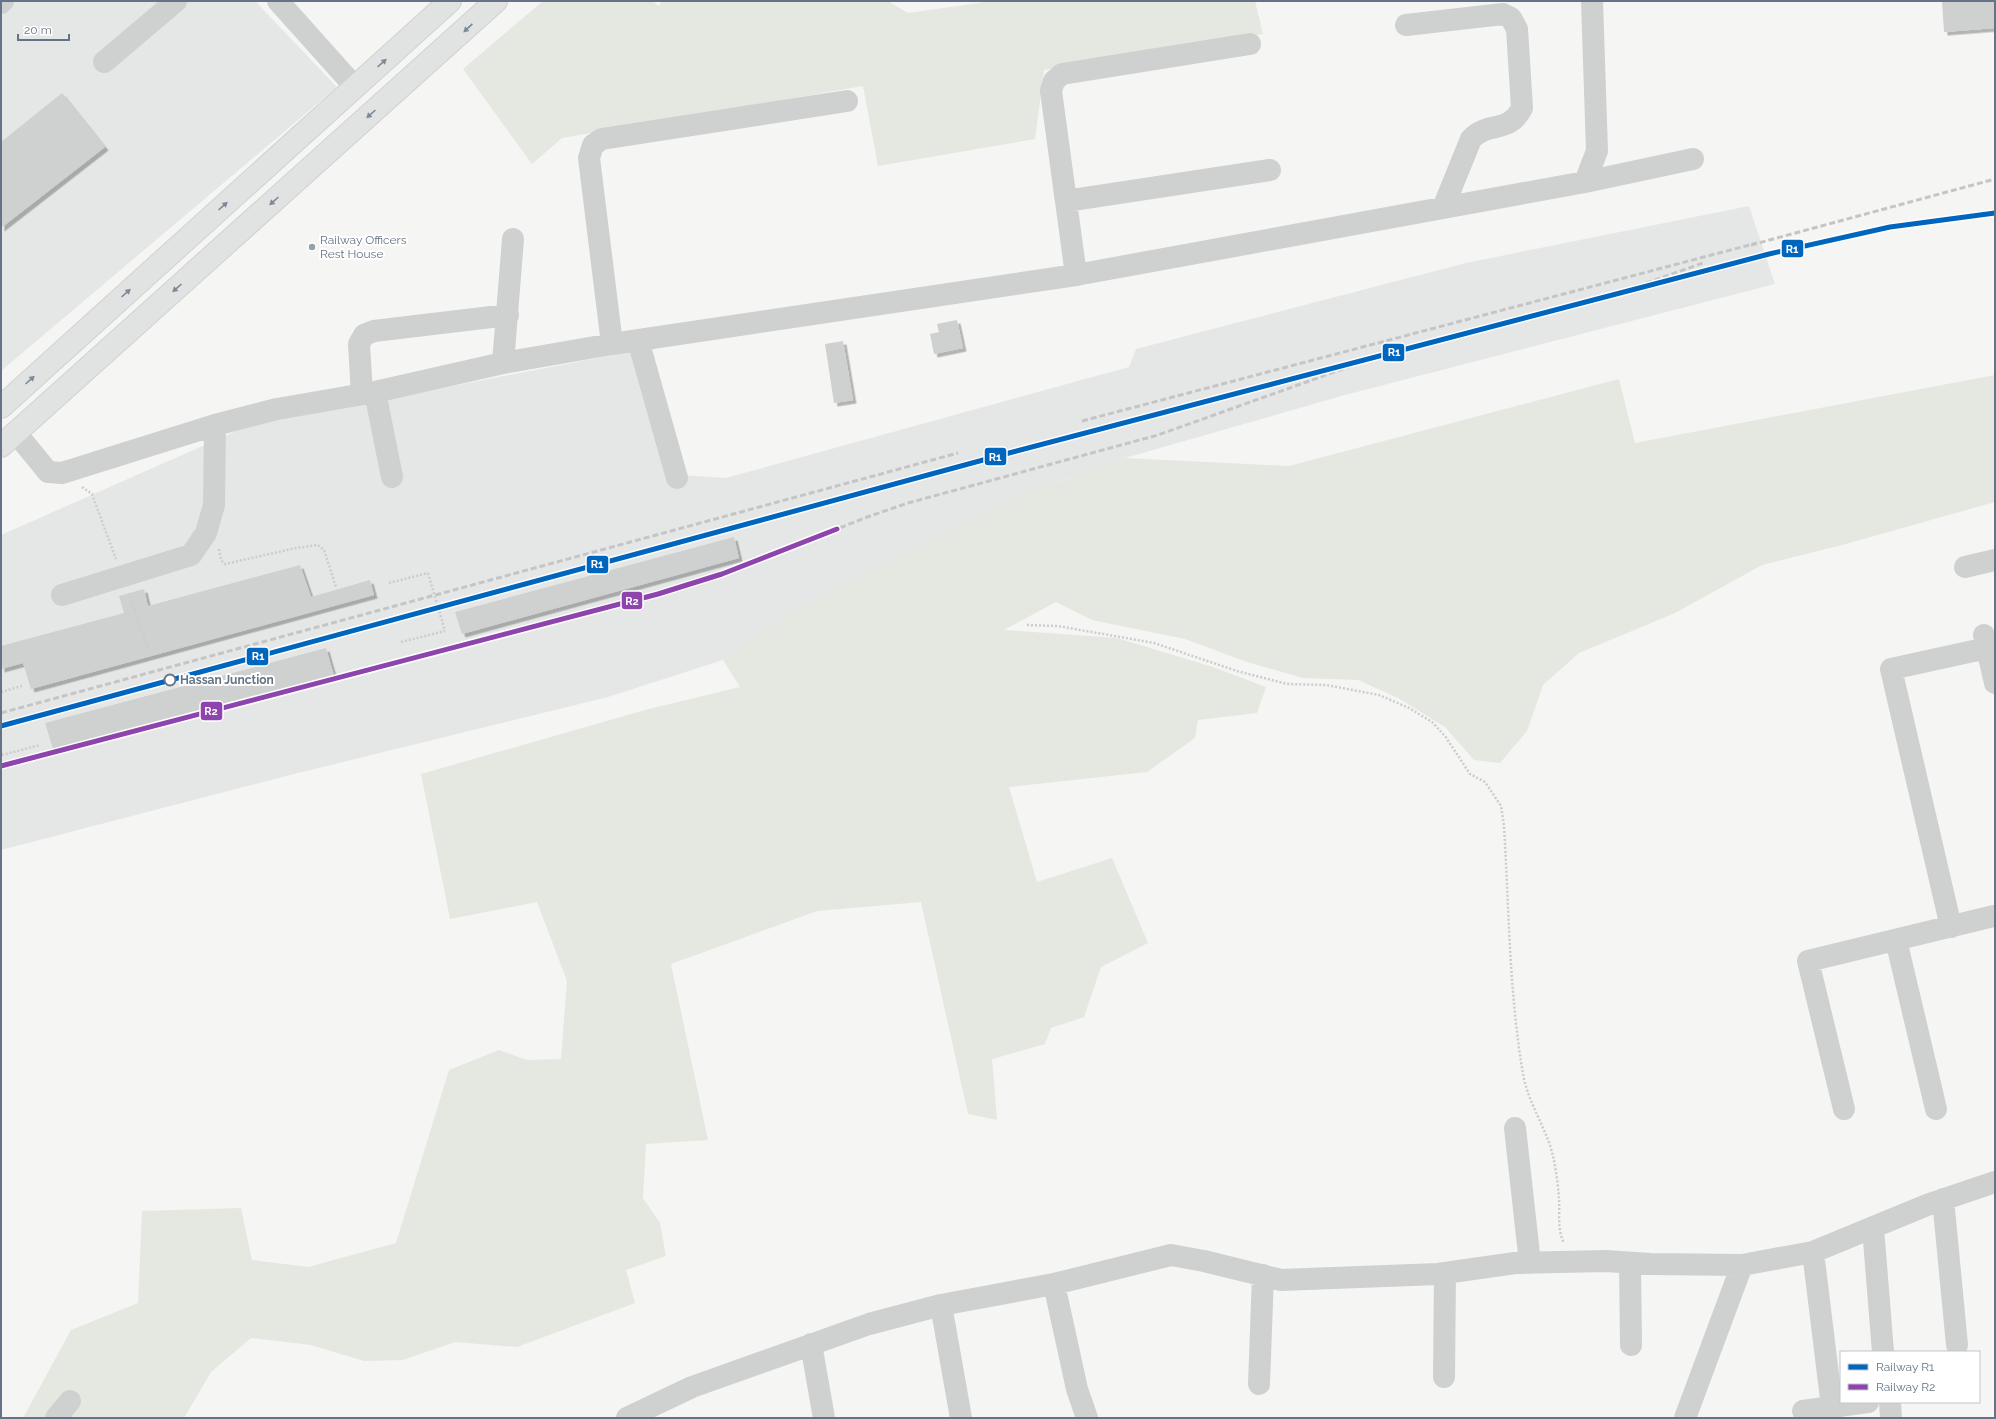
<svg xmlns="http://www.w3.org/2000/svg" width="1996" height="1419" font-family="Raleway,sans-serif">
<defs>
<filter id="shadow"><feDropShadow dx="3.5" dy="3.5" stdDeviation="0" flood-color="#0004"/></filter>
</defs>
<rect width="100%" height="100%" fill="#f5f5f3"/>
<!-- built -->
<path fill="#e5e7e6" d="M1,1H255L337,87L1,371Z
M1749,206L1775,284L1345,395L1125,458L998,504L789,615L723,660L608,697L294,774L1,850V535L250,425L644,349L679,475L726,478L1129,367L1136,349L1466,263Z"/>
<!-- green -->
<path fill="#e4e8e1" d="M543,1H653L658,6L663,1H888L908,13L993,1H1255L1263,34L1044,70L1035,139L878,166L863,86L562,138L532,164L463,69Z
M1995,375V502L1842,545L1762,565L1675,613L1579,653L1543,685L1527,731L1500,763L1474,760L1445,727L1398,698L1358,680L1303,678L1247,662L1185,639L1092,620L1056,602L1004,630L1117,638L1213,667L1266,687L1257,713L1198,720L1195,738L1147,772L1009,787L1037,882L1112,858L1148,943L1101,967L1084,1017L1051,1028L1045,1044L992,1059L997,1120L968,1114L921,902L817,911L671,964L708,1140L646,1144L643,1198L660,1223L666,1256L626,1270L635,1303L517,1347L455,1342L403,1360L364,1361L311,1345L251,1338L211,1372L184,1418H23L71,1330L138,1303L142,1211L241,1208L252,1260L308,1267L396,1243L449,1070L499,1050L527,1060L561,1059L567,981L537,902L450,919L421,774L645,710L740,687L723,660L789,615L998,504L1125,458L1289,466L1619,379L1635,443Z"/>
<!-- building -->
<path fill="#cfd0d0" filter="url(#shadow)" d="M1942,1H1995V28L1944,32Z
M62,93L105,147L1,228V142Z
M957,320L963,348L934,354L930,334L939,332L937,324Z
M843,341L853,400L834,403L825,344Z
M734,537L739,558L462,634L455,612Z
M300,565L311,597L370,580L374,595L31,689L23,663L1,669V646L124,613L119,596L144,589L148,606Z
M326,648L334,676L53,749L45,723Z"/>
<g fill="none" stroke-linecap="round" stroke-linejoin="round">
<!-- major casing -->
<g stroke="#d0d2d2" stroke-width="24">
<path id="major" d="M1,407L450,1
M1,446L496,1"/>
</g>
<!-- path -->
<path stroke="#cccccd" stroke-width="2.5" stroke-dasharray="2 2" stroke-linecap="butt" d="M82,487L92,494L116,559
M219,549L221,560L225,564L296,548L318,545L324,550L336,587
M389,583L428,573
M129,593L149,652
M1027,625L1058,626L1154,643L1237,671L1287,684L1326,685L1379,695L1409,708L1432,722L1445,736L1470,774L1485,782L1501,806L1504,826C1509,908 1509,992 1523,1074C1528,1103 1546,1127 1553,1156C1556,1169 1558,1185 1559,1198C1560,1213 1557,1230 1564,1243
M401,642L445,631
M1,692L22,686
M1,751L2,755L40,745"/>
<!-- minor -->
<path stroke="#cfd0d0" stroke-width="22" d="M278,1L355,87
M1,3L3,1
M1406,25L1503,14L1511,18L1517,29L1522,108C1509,134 1488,121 1471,139L1443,208
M104,62L176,1
M1585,182L1597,151L1592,1
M1066,201L1270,170
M1076,275L1051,91L1054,81L1062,74L1250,44
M638,340L677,478
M612,344L589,158L593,145L602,139L847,101
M503,363L513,239
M375,392L392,477
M362,394L359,344L364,335L374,331L508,315
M16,433L48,472L62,473L215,425L277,409L375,392L503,363L612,344L1076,275L1585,182L1693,159
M1965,567L1995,560
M62,595L191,555L206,533L214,505L215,425
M1984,635L1995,683
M1951,927L1891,669L1987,648
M1896,940L1936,1109
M1844,1109L1808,961L1994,916
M1515,1128L1530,1263
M1943,1199L1957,1345
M1873,1228L1883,1352
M1813,1252L1832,1407
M1630,1263L1631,1345
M1054,1284L1077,1389L1087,1418
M941,1305L961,1418
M811,1344L824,1418
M1444,1377L1445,1273
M1259,1384L1263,1275
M1890,1402L1891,1418
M1803,1411L1868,1402
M56,1418L70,1401
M627,1418L692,1387L869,1324L941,1305L1054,1284L1171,1255L1204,1261L1281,1280L1438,1274L1515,1263L1606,1261L1650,1264L1742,1265L1813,1252L1927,1205L1995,1182
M1685,1418L1742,1265"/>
<!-- major -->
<use href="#major" stroke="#e1e2e2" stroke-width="22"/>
<!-- rail -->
<path stroke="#c5c5c6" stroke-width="3" stroke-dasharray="6 3" stroke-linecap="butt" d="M1751,245L1995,179
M1612,295L1703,263
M1082,421L1757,243
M1,713L958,453
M1,726L1228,396
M1,766L658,594L722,574L870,516L908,503L1158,435L1368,360"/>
<!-- path-bridge -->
<path stroke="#cccccd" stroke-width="2.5" stroke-dasharray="2 2" stroke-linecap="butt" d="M428,573L445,631"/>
<!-- rail-1 casing -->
<g stroke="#fff" stroke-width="8">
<path id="rail-1" d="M1,726L1009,453L1769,254L1890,227L1995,213"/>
</g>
<!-- rail-2 casing -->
<g stroke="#fff" stroke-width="8">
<path id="rail-2" d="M1,766L658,594L722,574L837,529"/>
</g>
<!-- rail-1 -->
<use href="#rail-1" stroke="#0065bd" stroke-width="5"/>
<!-- rail-2 -->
<use href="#rail-2" stroke="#8e44ad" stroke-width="5"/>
</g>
<!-- one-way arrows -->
<defs><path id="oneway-solid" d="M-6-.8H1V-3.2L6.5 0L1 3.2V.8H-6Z"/></defs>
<g fill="#7d8998">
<use href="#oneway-solid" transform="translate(468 28) rotate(137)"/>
<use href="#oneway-solid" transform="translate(382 63) rotate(-42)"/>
<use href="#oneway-solid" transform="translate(371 114) rotate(138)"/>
<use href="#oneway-solid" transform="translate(274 201) rotate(138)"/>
<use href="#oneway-solid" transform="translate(223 206) rotate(-42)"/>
<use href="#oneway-solid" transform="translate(177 288) rotate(138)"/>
<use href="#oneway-solid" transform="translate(126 293) rotate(-42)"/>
<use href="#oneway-solid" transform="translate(30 380) rotate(-42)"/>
</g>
<!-- markers -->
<circle fill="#97a0ac" stroke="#fff" stroke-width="1.5" cx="312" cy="247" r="4"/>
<circle fill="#fff" stroke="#647385" stroke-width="2" cx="170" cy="680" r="5.5"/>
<g text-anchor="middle" stroke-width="4" stroke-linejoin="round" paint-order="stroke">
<!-- poi labels -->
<g font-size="12" fill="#647385" stroke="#fff" text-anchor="start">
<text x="320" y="244">Railway Officers<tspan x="320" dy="14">Rest House</tspan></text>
</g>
<!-- stop labels -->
<g font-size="12" font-weight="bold" fill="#647385" stroke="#fff" text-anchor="start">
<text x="180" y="684">Hassan Junction</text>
</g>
</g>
<g stroke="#fff" stroke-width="1.5">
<rect x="1781" y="239" width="23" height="19" rx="4" fill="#0065bd"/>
<rect x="1382" y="343" width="23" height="19" rx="4" fill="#0065bd"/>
<rect x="984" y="447" width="23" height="19" rx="4" fill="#0065bd"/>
<rect x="586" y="555" width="23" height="19" rx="4" fill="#0065bd"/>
<rect x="621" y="591" width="22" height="19" rx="4" fill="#8e44ad"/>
<rect x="246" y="647" width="23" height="19" rx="4" fill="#0065bd"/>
<rect x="200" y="701" width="23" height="20" rx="4" fill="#8e44ad"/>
</g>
<g font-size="11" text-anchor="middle" font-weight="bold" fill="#fff">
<text x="1792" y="253">R1</text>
<text x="1394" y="356">R1</text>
<text x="995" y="461">R1</text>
<text x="597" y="568">R1</text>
<text x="632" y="605">R2</text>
<text x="258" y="660">R1</text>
<text x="211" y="715">R2</text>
</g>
<!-- border -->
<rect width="1996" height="1419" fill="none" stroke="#647385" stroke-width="4"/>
<!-- legend -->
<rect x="1840" y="1351" width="140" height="52" fill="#ffffff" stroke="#c1c7ce"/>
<rect x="1848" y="1364" width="20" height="6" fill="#0065bd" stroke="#c1c7ce"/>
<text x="1876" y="1371" font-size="12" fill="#647385">Railway R1</text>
<rect x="1848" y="1384" width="20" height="6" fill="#8e44ad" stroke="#c1c7ce"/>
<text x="1876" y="1391" font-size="12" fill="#647385">Railway R2</text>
<!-- scale -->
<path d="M18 34v6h51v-6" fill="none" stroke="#647385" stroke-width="2"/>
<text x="24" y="34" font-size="12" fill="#647385" stroke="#ffffff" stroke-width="3" paint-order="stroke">20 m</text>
</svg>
